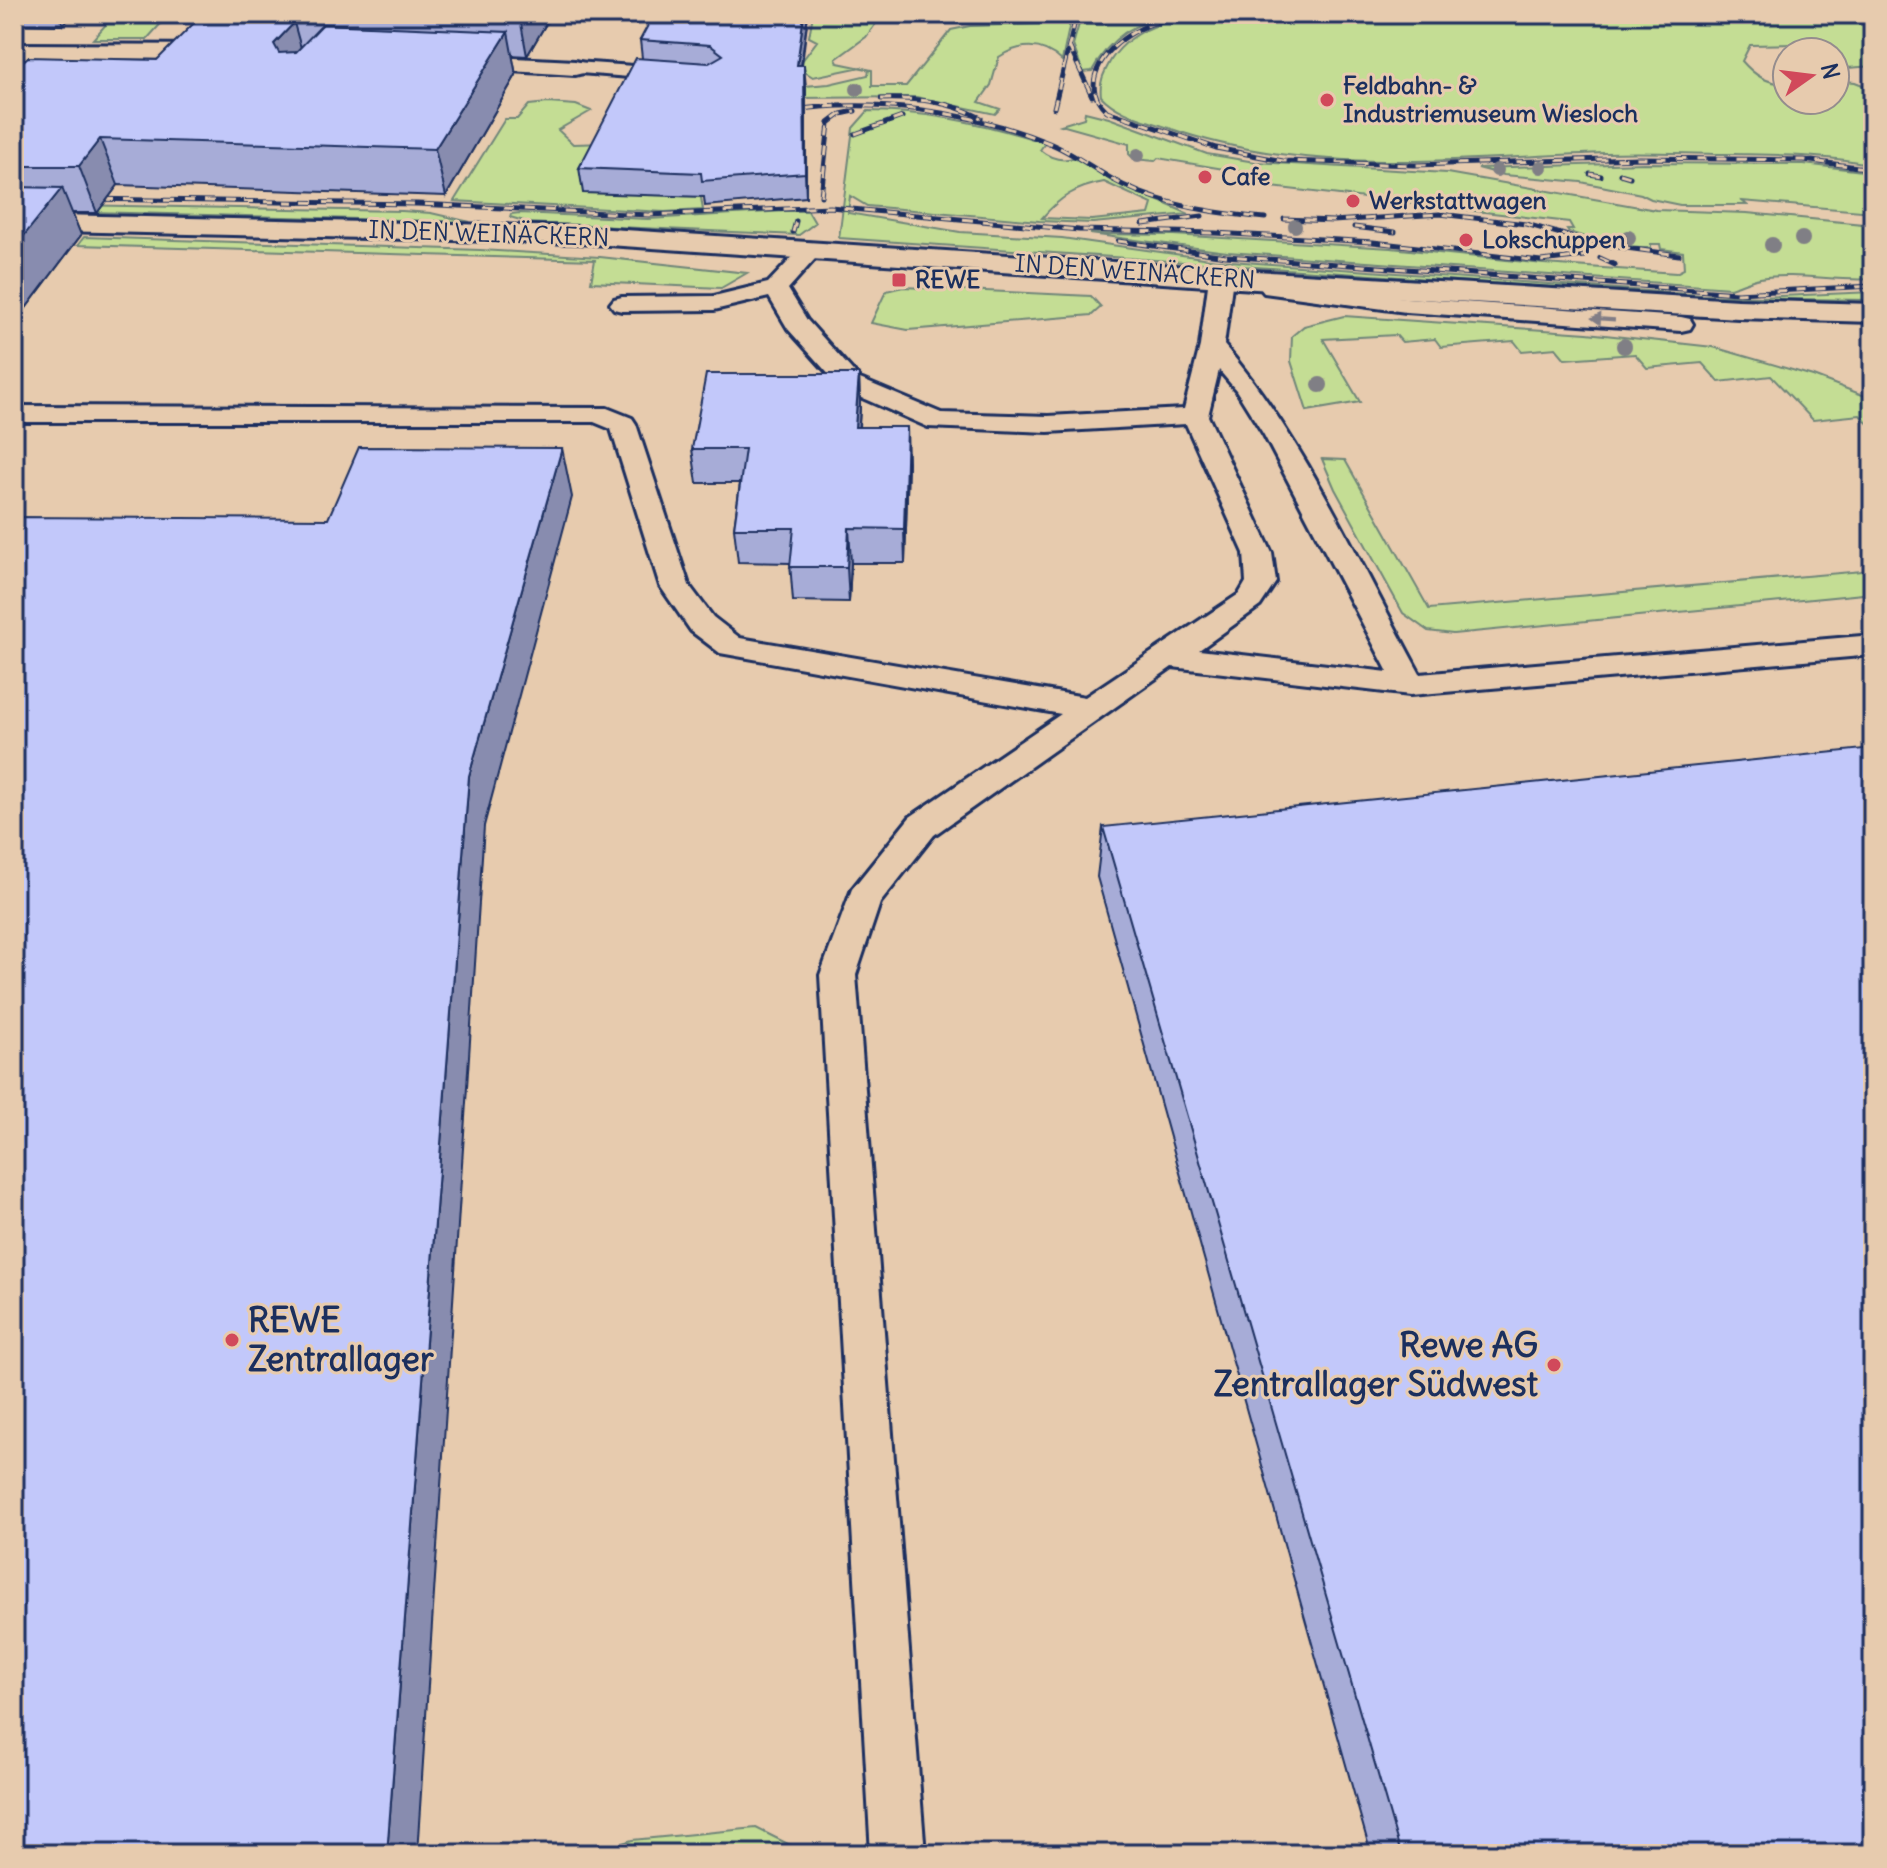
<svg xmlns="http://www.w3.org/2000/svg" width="1887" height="1868" font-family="Delius,sans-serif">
<rect width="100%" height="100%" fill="#e7cbae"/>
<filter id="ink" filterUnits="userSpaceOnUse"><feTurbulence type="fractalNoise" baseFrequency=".0125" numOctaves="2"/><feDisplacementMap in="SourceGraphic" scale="16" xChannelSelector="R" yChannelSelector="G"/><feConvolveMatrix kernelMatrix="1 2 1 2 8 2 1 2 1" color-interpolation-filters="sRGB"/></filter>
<g filter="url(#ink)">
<!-- green -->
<path fill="#c4dd94" stroke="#708679" stroke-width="2" fill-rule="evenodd" d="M130,14H159L165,19L147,39H93L108,22Z
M813,14H883L866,37L836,59L838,63L872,70V86H906L951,30L970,26L1070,23L1062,61C1042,42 1021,43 999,57L991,85L979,102L1000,109L995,114L916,97L797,98L793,87L829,84L868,75L869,70L861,67L813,77L800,69L799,65L817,41L809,37Z
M1116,14L1172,15C1134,22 1110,37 1092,71L1083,72L1073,45L1079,24L1103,25Z
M1220,14H1873V66L1835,69V52H1814L1797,44L1750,45L1742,61C1754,75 1768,85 1787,83V100H1835V80L1855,82L1873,89V165C1827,155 1781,155 1734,154C1691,154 1648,151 1606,153C1459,158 1307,178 1166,127C1143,119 1118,114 1101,96C1099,81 1104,73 1111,60C1135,23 1180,18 1220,14Z
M548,103L576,105L591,111L558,130L573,144L608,143L694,154L703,210L665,212L454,201L505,119H517L529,105Z
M868,111C928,111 987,124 1045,143L1040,150C1051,159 1063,162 1076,157L1110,180L1189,214L1093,223L1039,221L867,206L850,196L848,213L960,232L1062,238L1217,260L1701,295L1760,297L1873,292V300L1702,298L839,238L853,128ZM1104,182L1152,204L1149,214L1092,220L1042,218C1060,197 1076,187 1104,182Z
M1085,112L1109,118L1207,154L1255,162L1447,173L1656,210L1747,213L1873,225V279C1836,282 1797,272 1760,278C1750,280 1740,285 1730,288L1227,252L1090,234L1173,235L1391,248L1544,264L1676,273L1684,269L1683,252L1661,249L1660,244H1651V248L1606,244L1569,232L1567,229H1573L1569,222L1238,183L1242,172L1158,158L1155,161L1134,159L1129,154V144L1061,125L1084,118Z
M1643,163L1804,164L1871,172L1873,212L1742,201L1747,205H1680L1651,199L1641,194L1581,182L1504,175L1478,168Z
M14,204L402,211L431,213L470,222L14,210Z
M786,211H808L815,223L799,235L524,223V221L510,217L511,214L520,213L648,219Z
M84,237L480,250L600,257L747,273L721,288L591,282L595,260L78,245Z
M903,287L1091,296L1101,307L1092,315L908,330L871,323L886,291Z
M1344,316L1587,333L1713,347L1813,376L1873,399V429L1860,415L1813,420L1771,376L1719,382L1702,363L1647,368L1635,354L1565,359L1556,348L1522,351L1514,341L1441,347L1435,339L1402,342L1396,335L1323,339L1360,402L1307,411L1291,361L1292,336L1304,326Z
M1322,459L1345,460L1429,609L1873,570V593L1453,634L1428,631L1403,613L1335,489Z
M756,1828L808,1854H587L632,1840Z"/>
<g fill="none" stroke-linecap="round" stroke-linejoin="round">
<!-- service casing -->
<g stroke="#1b2f5e" stroke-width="6">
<path id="service" d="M575,62L678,69L688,75L678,81L568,72L565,68L568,64Z
M812,243L820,245L823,250L788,289L807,320L860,379L941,413L1048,416L1184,409L1200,346L1209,278L1213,273H1229L1233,278L1224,345C1304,438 1361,566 1420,674L1873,635V655L1410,695L1172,667L934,835L880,903L856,975L925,1854H871L820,975L852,889L910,817L1061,714L720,653L691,631L660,586L611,429L594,422H14V406L607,408L632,418L636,424L689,585L713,617L740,638L1085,697L1239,594L1246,582L1244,553L1186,424L1048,432L928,427L842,389L788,329L769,297L714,310L622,311L614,309L610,304L614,299L622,297L714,296L768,283L804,245ZM1219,370L1236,390L1264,435L1388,672L1199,650L1260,606L1276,582L1272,553L1208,416Z
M1272,281L1406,298L1681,317L1690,319L1693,324L1690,329L1681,331L1406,312L1264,293L1260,288L1264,283Z"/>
</g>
<!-- minor casing -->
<g stroke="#1b2f5e" stroke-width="6">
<path id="minor" d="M14,44L228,45L236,47L240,52L236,57L228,59L14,58Z
M456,55L575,61L583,63L587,68L583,73L575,75L448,67L444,62L448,57Z
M14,214L579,227L1221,269L1738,300L1873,304V322L1738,318L1221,287L579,243L14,230Z"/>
</g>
<!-- service -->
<use href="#service" fill="#e7cbae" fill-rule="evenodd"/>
<!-- minor -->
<use href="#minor" fill="#e7cbae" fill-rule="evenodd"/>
<!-- rail casing -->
<g stroke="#1b2f5e" stroke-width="5">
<path id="rail" d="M1195,14C1176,17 1157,20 1140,29C1109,43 1075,82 1107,111L1216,148L1283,161L1415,165L1639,158L1804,160L1873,169
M1069,46L1092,96
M881,99C917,98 949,101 981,118
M1054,108L1075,21
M786,111C873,98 968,110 1049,143C1076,154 1098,173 1123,185C1168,207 1217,213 1265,218
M855,134L902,117
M1590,174L1601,176
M1620,174L1630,177
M821,196L829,123L841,114L855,111
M84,199L417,204L649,215L830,207L1079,230L1215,233L1373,242L1541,261L1584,256
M1284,219L1333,221L1440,214L1526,224L1596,244L1679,255
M1143,224L1202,216
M1354,227L1395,232
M793,232L796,221
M1118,241L1226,256L1737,293L1873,286
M1600,258L1615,265"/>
</g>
<!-- rail -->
<use href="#rail" stroke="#e7cbae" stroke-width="3" stroke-dasharray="10" stroke-linecap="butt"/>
</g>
<!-- trees -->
<g fill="#807f85">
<circle cx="857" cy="89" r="7"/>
<circle cx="1138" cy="155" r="7"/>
<circle cx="1541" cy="167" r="7"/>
<circle cx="1497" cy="170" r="7"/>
<circle cx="1295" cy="226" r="7"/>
<circle cx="1628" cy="238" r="8"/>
<circle cx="1802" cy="239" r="8"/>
<circle cx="1772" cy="245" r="8"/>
<circle cx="1624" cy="346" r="8"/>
<circle cx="1320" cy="385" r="8"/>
</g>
<!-- wall -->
<path fill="#a7acd7" stroke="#1b2f5e" stroke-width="2" d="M14,14H74L63,25L14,24Z
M220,14H546L547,22L527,56L512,55L516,75L446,196L118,185L97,213H72L81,235L14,324V69L157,60L222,20Z
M808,14L802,65L806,88V197L705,206L704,197L583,193L579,168L642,58L640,40Z
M859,374L860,408L859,427L908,461L905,563H851L849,602L793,601L790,563L738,562L734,528L740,483H697L692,449Z
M1103,827L1873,1854H1371L1097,877Z"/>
<!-- shaded-wall -->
<path fill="#888caf" stroke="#1b2f5e" stroke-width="2" d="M59,14H74L63,25Z
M523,14H546L547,22L527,56L520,18Z
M804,14H808L798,88L797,65Z
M294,23L306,66L287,88L274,44Z
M508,32L516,75L446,196L435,149Z
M804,65L806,88V197L805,173Z
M100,139L118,185L97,213L79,166Z
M62,188L81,235L14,324V248Z
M859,374L860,408L856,461L855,427Z
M907,427L908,461L905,563L904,529Z
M562,448L572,497L484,826L417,1854H387L469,776Z
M849,528L851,563L849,602L847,567Z"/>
<!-- building -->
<path fill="#c2c8fa" stroke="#1b2f5e" stroke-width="2" d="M426,14H523L520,18Z
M654,14H804L797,65H804L805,173L702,181L701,173L579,168L636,58L709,63L723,55L710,45L640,40Z
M198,19L294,23L274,44L279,53L296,52L323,24L508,32L435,149L100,139L79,166H14V69L28,57L157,60Z
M14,187L62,188L14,248Z
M706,374H859L855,427H907L904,529L849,528L847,567H790L794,528H734L745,449H692Z
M359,447L562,448L469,776L387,1854H14V517L328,519Z
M1873,748V1854H1401L1103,827Z"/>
<!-- one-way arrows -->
<defs><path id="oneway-solid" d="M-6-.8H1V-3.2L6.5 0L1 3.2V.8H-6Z" transform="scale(2)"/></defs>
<use fill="#817d86" href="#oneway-solid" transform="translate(1603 319) rotate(-176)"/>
</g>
<!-- markers -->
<g fill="#d1495b" stroke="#e7cbae" stroke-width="3">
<circle cx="1327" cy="100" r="8"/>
<circle cx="1205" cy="177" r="8"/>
<circle cx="1353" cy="201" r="8"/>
<circle cx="1466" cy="240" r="8"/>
<rect x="891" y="272" width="16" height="16" rx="4"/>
<circle cx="232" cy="1340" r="8"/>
<circle cx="1554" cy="1365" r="8"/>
</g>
<g text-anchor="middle" stroke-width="6" stroke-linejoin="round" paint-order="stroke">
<!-- far-poi labels -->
<g font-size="24" font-weight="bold" fill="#1b2f5e" stroke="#e7cbae" text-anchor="start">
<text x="1343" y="94">Feldbahn- &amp;<tspan x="1343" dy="28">Industriemuseum Wiesloch</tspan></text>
<text x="1221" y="185">Cafe</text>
<text x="1369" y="209">Werkstattwagen</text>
<text x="1482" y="248">Lokschuppen</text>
<text x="915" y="288">REWE</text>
</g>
<!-- far-street labels -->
<g font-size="24" fill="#1b2f5e" stroke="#e7cbae">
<text transform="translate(489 234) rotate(2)" y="8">IN DEN WEINÄCKERN</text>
<text transform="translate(1135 272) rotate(4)" y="8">IN DEN WEINÄCKERN</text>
</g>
<!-- near-poi labels -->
<g font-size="34" font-weight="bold" fill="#1b2f5e" stroke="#e7cbae" text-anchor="start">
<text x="248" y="1332">REWE<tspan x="248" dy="39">Zentrallager</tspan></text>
<text x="1538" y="1357" text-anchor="end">Rewe AG<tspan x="1538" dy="39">Zentrallager Südwest</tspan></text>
</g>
</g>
<!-- margin -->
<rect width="1887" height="1868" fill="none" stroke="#e7cbae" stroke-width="48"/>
<rect x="24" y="24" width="1839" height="1820" fill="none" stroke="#1b2f5e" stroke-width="3" filter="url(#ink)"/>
<!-- north arrow -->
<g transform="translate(1811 76) rotate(76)"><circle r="38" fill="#e7cbae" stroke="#958d8e" stroke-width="2"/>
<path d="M0-6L14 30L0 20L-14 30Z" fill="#d1495b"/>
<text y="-12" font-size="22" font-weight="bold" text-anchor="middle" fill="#1b2f5e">N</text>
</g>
</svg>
